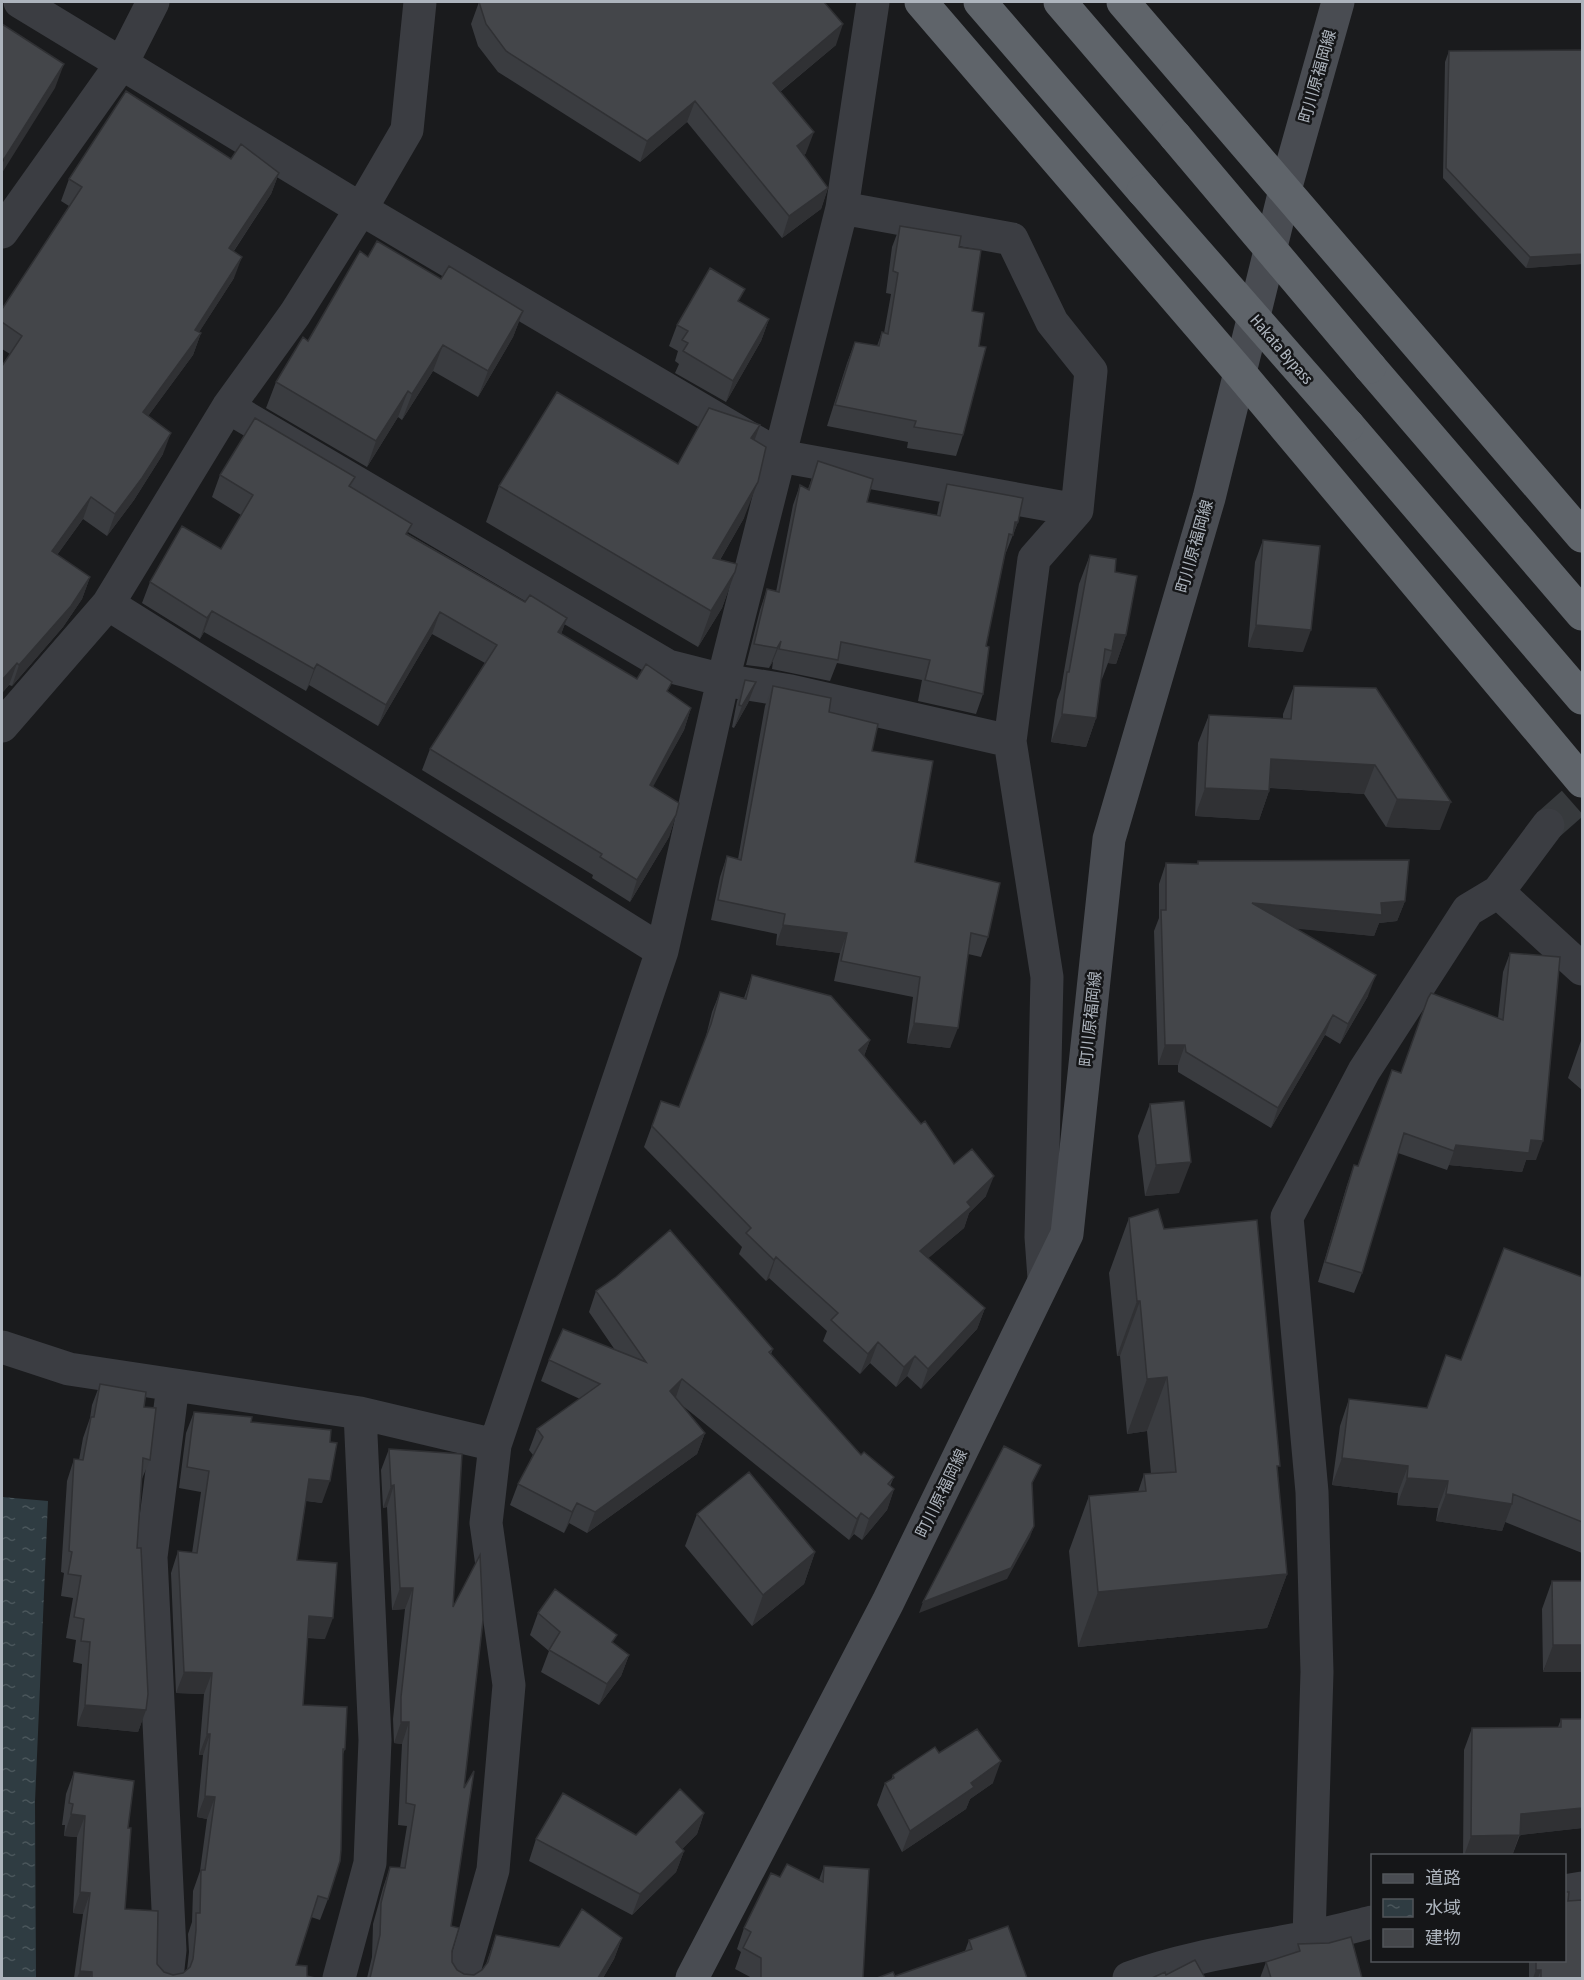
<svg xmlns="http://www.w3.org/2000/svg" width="1584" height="1980" font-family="'Asap Condensed','Noto Sans JP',sans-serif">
<defs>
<pattern id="water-ripples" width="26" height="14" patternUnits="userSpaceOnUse" patternTransform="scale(1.5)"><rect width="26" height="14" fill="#2f3c42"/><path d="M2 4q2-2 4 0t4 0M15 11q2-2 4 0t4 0" fill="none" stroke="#4a565b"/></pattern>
</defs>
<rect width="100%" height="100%" fill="#1a1b1d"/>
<!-- water -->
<path fill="url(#water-ripples)" d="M2,1497L48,1501L35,1802L36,1978H2Z"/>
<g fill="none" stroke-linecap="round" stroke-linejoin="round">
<!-- minor-tunnel -->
<path stroke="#373a3d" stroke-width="33" stroke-dasharray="33 16" stroke-linecap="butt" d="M1548,825L1582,795"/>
<!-- minor -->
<path stroke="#3b3d42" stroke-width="33" d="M20,2L361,209L780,456L1077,510
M842,208L1012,239L1052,322L1091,371L1077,510L1034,559L1010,741L1047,977L1041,1237L1044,1278
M2,232L122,63L153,2
M228,407L668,666L723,680L791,691L1010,741
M108,604L662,951
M2,726L108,604L228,407L295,314L361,209L407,130L420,2
M1498,892L1582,969
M2,1347L69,1369L360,1413L495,1445
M1564,1891L1582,1888
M1309,1937L1317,1672L1312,1492L1287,1217L1364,1071L1468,910L1498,892L1548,825
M167,1978L170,1950L151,1557L173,1385
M339,1978L370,1863L375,1740L360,1413
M462,1978L493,1870L509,1685L486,1523L495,1445L662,951L723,680L842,208L873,2
M1129,1978C1189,1956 1247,1949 1309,1937C1331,1933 1352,1927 1372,1922"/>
<!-- secondary -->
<path stroke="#494c52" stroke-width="33" d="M692,1978L888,1602L1067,1234L1109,839L1209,498L1285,190L1338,2"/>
<!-- trunk -->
<path stroke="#5f646a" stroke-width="33" d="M921,2L1240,373L1582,781
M980,2L1143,191
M1060,2L1175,136
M1123,2L1582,536
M1370,367L1582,614
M1348,425L1582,698"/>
<!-- trunk-bridge -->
<path stroke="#5f646a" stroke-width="33" d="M1175,136L1370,367
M1143,191L1348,425"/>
</g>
<!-- wall -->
<path fill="#3a3c40" d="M479,2H824L836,45L780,92L806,153L804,155L828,188L821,209L782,238L687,122L640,162L498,72L478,46L471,24Z
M1582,50V264L1526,268L1443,178L1445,62L1449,51Z
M231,159L279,173L271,194L234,251V278L199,332L201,333L193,355L148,416L163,454L134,500L107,536L83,519L57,555L90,577L82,599L63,627L12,686L9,685L2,693V366L10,354L2,349V309L69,206L61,201L69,179Z
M900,226L959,247L972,311L963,435L956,456L907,448L908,442L827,426L847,363L855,342L877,346L882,332L884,333L891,294L886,293L892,247Z
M368,257L441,279L523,311L513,337L478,397L433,371L402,420L398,417L367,467L266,408L276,382L308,341Z
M740,302L769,319L761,341L726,402L675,373L679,364L675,361L678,351L669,346L677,325Z
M754,440L744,518L720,560L735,572L722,608L698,647L486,522L499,486L678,464Z
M818,461L867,502L937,515L939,504L947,484L1018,522L1005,555L986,646L983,694L976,714L918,701L922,680L837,663L830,681L772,669L773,661L769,668L746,665L760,610L767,589L776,592L793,505L800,485L808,489Z
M220,475L355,477L351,487L408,534L525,602L567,618L561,634L637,679L669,692L691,708L684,730L652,787L676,815L669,837L630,902L592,878L593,875L422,770L430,749L485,663L432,634L378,726L309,685L306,691L204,632L200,639L142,603L150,582L221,549L241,515L212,497Z
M1263,540L1303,652L1248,647L1255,562Z
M1090,555L1115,572L1126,635L1116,664L1108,663L1102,679H1101L1096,718L1086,747L1051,742L1057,700L1061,689L1079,584Z
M745,680L756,682L748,703L734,728L732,727L737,701Z
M773,686L829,712L872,751L915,862L988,937L981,957L968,954L950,1048L907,1043L913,997L834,981L840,953L776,945L777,934L711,920L720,877L727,856L738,859L765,706Z
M1294,686L1440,830L1386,827L1364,794L1269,788V791L1259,820L1195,816L1198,743L1209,715L1283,718V714Z
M1198,861L1405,901L1397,921L1379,923L1374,936L1295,928L1368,996L1340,1044L1325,1035L1271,1128L1178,1072V1065H1158L1154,931L1159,918V884L1166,863L1197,864Z
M1510,953L1536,1160H1526L1522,1172L1449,1165L1447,1170L1398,1153L1362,1273L1354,1293L1318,1282L1347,1185L1354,1165L1358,1166L1498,1018L1503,972Z
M752,975L870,1040L864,1056L954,1164L986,1196L969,1213L964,1228L928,1258L985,1308L977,1329L921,1389L907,1376L896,1387L870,1363L860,1374L823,1341L827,1331L769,1278L766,1281L739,1254L742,1247L644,1147L661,1101L679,1107L705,1040L712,1012L720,992L744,998Z
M1582,1038V1090L1568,1078Z
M1150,1104L1179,1193L1145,1196L1138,1136Z
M1129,1218L1164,1229L1277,1474L1287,1574L1267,1628L1078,1647L1069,1551L1089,1496L1138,1492L1144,1474H1151L1147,1431L1127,1434L1120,1356H1117L1109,1273Z
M1582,1277V1553L1505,1522L1502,1531L1436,1521L1438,1508L1397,1505L1398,1493L1332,1485L1340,1426L1349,1399L1427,1408L1461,1360Z
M596,1291L773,1349L771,1354L861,1455L894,1477L890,1486L894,1489L887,1510L862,1540L854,1534L849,1540L683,1406L705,1433L697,1454L587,1533L569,1523L564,1533L510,1505L518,1484L533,1455L529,1450L537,1429L580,1399L541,1381L549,1360L615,1350L589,1312Z
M100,1384L144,1407L150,1460L141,1481L137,1548L146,1710L138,1732L77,1726L82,1664L73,1662L76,1640L66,1638L73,1598L61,1596L64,1573L61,1572L67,1481L74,1459L79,1460L83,1438L90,1418L92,1405Z
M194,1412L251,1422L322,1503L306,1501L297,1560L325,1639L307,1638L303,1705L345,1749L343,1754L328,1899L320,1920L311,1917L296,1965L307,1976L315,1978H74L83,1914L73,1913L77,1837L64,1836L65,1825H62L66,1794L74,1772L128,1828L125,1909L157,1964L164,1972L173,1975L183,1973L187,1970L189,1952L188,1934L192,1922L193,1891L200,1871L207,1819L197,1817L203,1755H199L204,1694L176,1693L171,1573L178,1551L192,1553L201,1492L179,1488L186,1433Z
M389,1449L453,1607L464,1788L451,1926L452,1962L457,1970L464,1974L474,1975L482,1970L485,1967L496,1935L559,1947L622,1938L614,1959L603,1978H367L372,1957L373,1924L383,1888L390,1867L400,1868L407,1826L398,1825L402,1744L394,1743L393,1719L405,1609L392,1610L387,1507L383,1508L381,1470Z
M697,1514L815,1552L804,1584L752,1626L685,1546Z
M1552,1581H1582L1543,1672L1542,1609Z
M538,1613L614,1643L629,1655L621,1676L599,1705L541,1672L549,1651L530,1635Z
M1561,1719H1582V1828L1520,1835L1512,1856H1463L1464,1750L1472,1728L1558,1727Z
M939,1753L993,1783L970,1799L966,1809L902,1852L877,1805L885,1783L891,1780L893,1775Z
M704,1813L697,1834L682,1849L684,1851L676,1872L632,1915L529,1861L536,1839L636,1835Z
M824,1866L863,1978H752L735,1969L741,1952L737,1949L744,1928L780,1877L819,1880Z
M1568,1901L1582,1978H1529V1960H1564Z
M969,1940L1027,1978L895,1976L965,1951Z
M1298,1944L1362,1978H1260L1266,1962L1295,1952Z"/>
<!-- shaded-wall -->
<path fill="#303134" d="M843,24L836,45L765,104L773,83Z
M64,64L55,88L2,173V165L4,159Z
M695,101L687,122L640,162L647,141Z
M814,132L806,153L790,168L797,146Z
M279,173L271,194L221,270L229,248Z
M828,188L821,209L782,238L789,216Z
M1582,254V264L1526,268L1530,257Z
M242,257L234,278L187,351L195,330Z
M523,311L513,337L478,397L488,371Z
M769,319L761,341L726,402L733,381Z
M201,333L193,355L135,434L143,412Z
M443,345L433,371L402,420L412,394Z
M408,391L398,417L367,467L376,441Z
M760,425L747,461L751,438Z
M171,433L163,454L134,500L107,536L115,514Z
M758,482L744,518L700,594L713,558Z
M91,497L83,519L44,573L52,551Z
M1015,522H1018L1010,543L1013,535Z
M735,572L722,608L698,647L711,611Z
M90,577L82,599L63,627L12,686L19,665Z
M212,611L204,632L200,639L207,618Z
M440,612L432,634L378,726L386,705Z
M567,618L559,640L558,632Z
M1256,625L1311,630L1303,652L1248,647Z
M1115,634L1126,635L1116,664L1108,663L1112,651Z
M781,641L773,661L769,668L777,648Z
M17,663L9,685L2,693V680Z
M317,664L309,685L306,691L314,669Z
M756,682L748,703L734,728L742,706Z
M691,708L684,730L642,807L650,785Z
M1062,714L1096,718L1086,747L1051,742Z
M1271,759L1375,765L1364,794L1260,787Z
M1205,788L1269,791L1259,820L1195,816Z
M1397,799L1451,802L1440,830L1386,827Z
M676,815L669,837L630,902L637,880Z
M1405,901L1397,921L1379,923L1374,936L1245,924L1252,903H1381Z
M783,925L847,933L840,953L776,945Z
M1376,975L1368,996L1340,1044L1348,1024Z
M1333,1015L1325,1035L1271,1128L1278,1108Z
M914,1023L958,1028L950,1048L907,1043Z
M870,1040L862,1061L859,1050Z
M1165,1045H1185L1178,1065H1158Z
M1531,1140L1543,1141L1536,1160H1526L1522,1172L1449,1165L1456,1145Z
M1191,1162L1179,1193L1145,1196L1156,1165Z
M994,1176L986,1196L969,1213L964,1228L912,1272L920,1251L967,1202Z
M776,1257L769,1278L766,1281L774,1260Z
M1137,1301H1140L1120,1356H1117Z
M985,1308L977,1329L921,1389L928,1369Z
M878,1342L870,1363L860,1374L868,1354Z
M915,1356L907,1376L896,1387L904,1367Z
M1167,1377L1147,1431L1127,1434L1147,1379Z
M682,1379L675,1400L670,1391Z
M705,1433L697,1454L587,1533L595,1512Z
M1342,1458L1408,1466L1398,1493L1332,1485Z
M1407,1478L1448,1481L1438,1508L1397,1505Z
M309,1479L330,1481L322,1503L301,1500Z
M394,1485L387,1507L383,1508L391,1486Z
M894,1489L887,1510L862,1540L869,1519Z
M1446,1494L1512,1504L1502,1531L1436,1521Z
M577,1503L569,1523L564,1533L572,1512Z
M861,1513L854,1534L849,1540L857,1519Z
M1034,1526L1030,1537L1007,1579L919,1613L923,1602Z
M815,1552L804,1584L752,1626L763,1595Z
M1287,1574L1267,1628L1078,1647L1098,1592Z
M400,1588H413L405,1609L392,1610Z
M309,1616L333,1618L325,1639L301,1637Z
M1553,1645H1582V1672H1543Z
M629,1655L621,1676L599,1705L607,1684Z
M184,1672L212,1673L204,1694L176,1693Z
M85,1705L146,1710L138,1732L77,1726Z
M401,1722H409L402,1744L394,1743Z
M207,1734H210L203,1755H199Z
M1001,1761L993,1783L970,1799L966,1809L902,1852L910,1831L971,1783Z
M205,1796L215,1797L207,1819L197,1817Z
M1582,1808V1828L1519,1835L1512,1856H1464L1471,1836L1521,1814Z
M704,1813L697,1834L668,1864L676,1842Z
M71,1814L85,1816L77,1837L64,1836Z
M684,1851L676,1872L632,1915L640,1894Z
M80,1892L90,1893L83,1914L73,1913Z
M622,1938L614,1959L603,1978H598Z
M1536,1970H1541L1538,1978H1533Z
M80,1971L92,1972L90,1978H77Z"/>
<!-- building -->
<path fill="#44464a" stroke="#303134" stroke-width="1.5" d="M479,2H824L843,24L773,83L814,132L797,146L828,188L789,216L695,101L647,141L506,51L486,24Z
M2,24L64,64L4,159L2,158Z
M1582,50V254L1530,257L1446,168L1449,51Z
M126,91L231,159L241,144L279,173L229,248L242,257L195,330L201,333L143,412L171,433L142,478L115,514L91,497L52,551L90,577L71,606L19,665L17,663L2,680V366L22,336L2,322V309L82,187L69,179Z
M900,226L961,236L959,247L981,250L972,311L984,313L979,346L986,347L963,435L914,427L916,421L835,405L855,342L879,346L882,332L888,334L898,273L893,271Z
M377,241L441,279L449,266L523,311L488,371L443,345L412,394L408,391L376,441L276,382L303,337L308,341L360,251L368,257Z
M710,268L745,289L738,301L769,319L733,381L683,351L688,343L682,340L688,331L677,325Z
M557,392L678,464L709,408L760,425L751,438L766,447L758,482L713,558L737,564L735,572L711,611L499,486Z
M255,418L355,477L349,486L412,524L406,534L525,602L530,595L567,618L558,632L637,679L646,664L672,682L667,691L691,708L650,785L679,803L676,815L637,880L600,857L602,854L430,749L497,645L440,612L386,705L317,664L314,669L212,611L207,618L150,582L182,526L221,549L253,495L220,475Z
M818,461L873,479L867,502L940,516L947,484L1023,498L1018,522H1015L1013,535L1009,534L986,646L989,647L983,694L925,680L930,660L841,642L838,660L779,649L781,641L777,648L754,644L767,589L779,592L800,485L809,490Z
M1263,540L1320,546L1311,630L1256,625Z
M1090,555L1116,559L1115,572L1137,576L1126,635L1115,634L1112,651L1105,649L1096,718L1062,714L1067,672H1069Z
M745,680L756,682L742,706L739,705Z
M773,686L831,698L829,712L878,724L872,751L933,761L915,862L1000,883L988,937L971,933L958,1028L914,1023L920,977L841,961L847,933L783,925L785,914L718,900L727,856L741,860Z
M1294,686L1376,688L1451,802L1397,799L1375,765L1271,759L1269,791L1205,788L1209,715L1291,719Z
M1409,860L1405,901L1381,903L1382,915L1252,903L1376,975L1348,1024L1333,1015L1278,1108L1186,1052L1185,1045H1165L1161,910H1166V863L1198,864V861Z
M1510,953L1560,957L1543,1141L1531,1140L1529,1153L1456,1145L1454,1151L1404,1133L1362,1273L1325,1262L1354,1165L1358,1166L1392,1070L1401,1073L1428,998L1431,993L1503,1020Z
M752,975L831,996L870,1040L859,1050L921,1124L925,1121L954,1164L972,1149L994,1176L967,1202L971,1207L920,1251L985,1308L928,1369L915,1356L904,1367L878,1342L868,1354L831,1320L838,1313L776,1257L774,1260L746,1233L751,1228L652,1126L661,1101L679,1107L711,1024L720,992L746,999Z
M1184,1101L1191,1162L1156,1165L1150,1104Z
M1158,1209L1164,1229L1257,1220L1280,1466H1277L1287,1574L1098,1592L1089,1496L1146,1491L1144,1474L1176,1472L1167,1377L1147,1379L1140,1301H1137L1129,1218Z
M670,1230L773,1349L769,1352L861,1455L864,1452L894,1477L888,1484L894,1489L869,1519L861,1513L857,1519L682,1379L670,1391L705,1433L595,1512L577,1503L572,1512L518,1484L543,1437L537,1429L600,1384L549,1360L563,1329L646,1362L596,1291L616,1277Z
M1504,1248L1582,1277V1522L1513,1494L1512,1504L1446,1494L1448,1481L1407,1478L1408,1466L1342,1458L1349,1399L1427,1408L1446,1355L1461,1360Z
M100,1384L146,1392L144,1407L156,1408L150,1460L143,1458L137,1548H141L148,1694L146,1710L85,1705L90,1642L81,1641L84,1619L74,1617L81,1576L68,1574L72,1552L69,1551L74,1459L83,1460L91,1417H94Z
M194,1412L252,1417L251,1422L331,1430L330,1442L337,1443L330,1481L309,1479L297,1560L337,1563L333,1618L309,1616L303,1705L347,1707L345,1749H343L341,1850L340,1861L328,1899L318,1896L296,1965L307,1966V1976L315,1978H92V1972L80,1971L90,1893L80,1892L85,1816L71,1814L73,1804L69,1803L74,1772L134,1781L128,1828H131L125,1909L158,1911L157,1964L164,1972L173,1975L183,1973L190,1967L193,1959L196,1930V1913H200L201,1870H205L215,1797L205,1796L210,1734H207L212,1673L184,1672L178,1551L197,1553L209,1471L187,1467Z
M1004,1446L1041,1465L1032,1483L1034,1526L1011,1568L923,1602Z
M389,1449L462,1454L453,1607L480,1555L483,1620L464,1788L474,1771L451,1926L459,1928L452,1951V1962L457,1970L464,1974L474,1975L482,1970L488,1962L496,1935L559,1947L582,1909L622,1938L598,1978H370L380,1935L381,1903L390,1867L405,1868L415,1805L406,1803L409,1722H401V1697L413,1588H400L394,1485L391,1486Z
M749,1472L815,1552L763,1595L697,1514Z
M1552,1581H1582V1645H1553Z
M555,1589L617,1635L612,1642L629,1655L607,1684L549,1650L560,1632L538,1613Z
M1561,1719H1582V1808L1521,1814L1520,1835L1471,1836L1472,1728L1561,1727Z
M977,1729L1001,1761L971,1783L974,1787L910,1831L885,1783L894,1778L893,1775L935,1747L939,1753Z
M680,1789L704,1813L676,1842L684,1851L640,1894L536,1839L563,1793L636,1835Z
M787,1864L823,1882L824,1866L869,1869L863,1978H761V1958L743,1948L751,1932L744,1928L771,1873L780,1877Z
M1564,1892H1569L1568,1901L1582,1900V1978H1541V1970H1536V1960H1564Z
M1008,1926L1027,1978H877L893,1972L895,1976L972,1949L969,1940Z
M1351,1937L1362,1978H1271L1266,1962L1300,1951L1298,1944L1329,1943Z
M1195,1960L1205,1978H1152L1165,1972L1166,1975Z"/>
<g text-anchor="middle" stroke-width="5" stroke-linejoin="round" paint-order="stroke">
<!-- street labels -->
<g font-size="16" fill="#adb4bd" stroke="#151618">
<text transform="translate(1317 76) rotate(-74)" y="6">町川原福岡線</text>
<text transform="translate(1282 349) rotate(49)" y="6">Hakata Bypass</text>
<text transform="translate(1194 546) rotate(-74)" y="6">町川原福岡線</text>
<text transform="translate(1090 1019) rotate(-84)" y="6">町川原福岡線</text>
<text transform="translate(941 1493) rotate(-64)" y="6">町川原福岡線</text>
</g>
</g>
<!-- border -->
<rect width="1584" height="1980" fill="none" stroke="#adb4bd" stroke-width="6"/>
<!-- legend -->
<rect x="1371" y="1854" width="195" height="108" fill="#151618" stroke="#52555a" stroke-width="1.5"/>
<rect x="1383" y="1874" width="30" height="9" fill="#494c52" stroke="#52555a" stroke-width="1.5"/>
<text x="1425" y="1884" font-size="18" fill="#adb4bd">道路</text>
<rect x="1383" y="1899" width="30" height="18" fill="url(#water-ripples)" stroke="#52555a" stroke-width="1.5"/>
<text x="1425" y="1914" font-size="18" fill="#adb4bd">水域</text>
<rect x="1383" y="1929" width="30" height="18" fill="#44464a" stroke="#52555a" stroke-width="1.5"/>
<text x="1425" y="1944" font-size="18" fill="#adb4bd">建物</text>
</svg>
